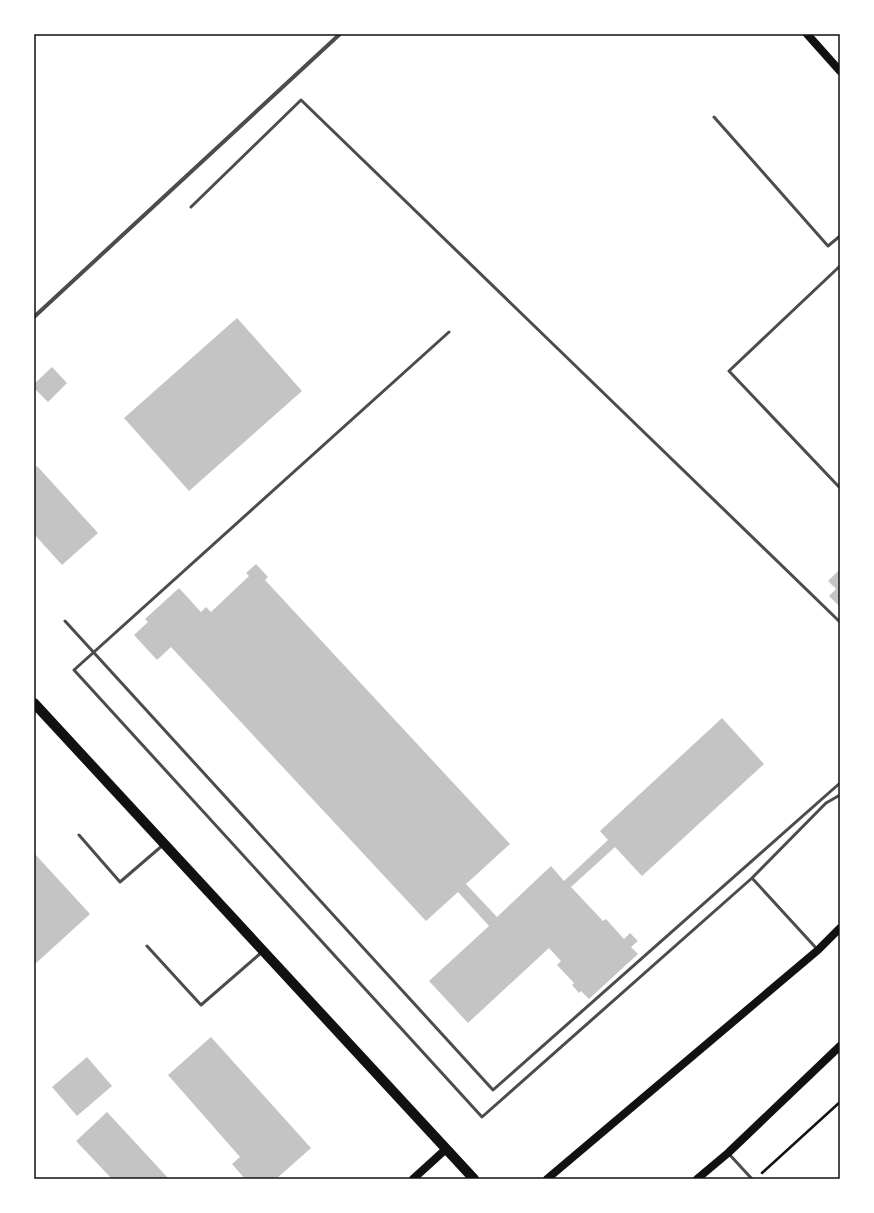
<svg xmlns="http://www.w3.org/2000/svg" width="874" height="1213" font-family="Rubik,sans-serif">
<rect width="100%" height="100%" fill="#fff"/>
<!-- building -->
<path fill="#c4c4c4" d="M237,318L302,391L189,491L124,418Z
M52,367L67,383L48,402L34,388V384Z
M37,466L98,533L62,565L34,534V469Z
M256,564L268,577L265,580L510,844L466,884L497,917L551,866L564,881L608,840L600,831L722,718L764,764L642,876L615,847L571,887L603,921L606,919L624,939L630,933L638,941L631,947L638,954L589,999L581,991L579,993L572,985L574,983L557,965L561,961L549,948L468,1023L429,981L489,926L458,892L426,921L171,647L157,660L134,635L148,622L145,619L179,588L201,612L206,607L211,612L249,576L246,573Z
M840,569V607L829,596L836,589L828,581Z
M34,853L90,914L34,965Z
M211,1037L311,1148L276,1179H245L232,1164L240,1157L168,1075Z
M87,1057L112,1086L77,1116L52,1087Z
M107,1112L169,1179H112L76,1141Z"/>
<g fill="none" stroke-linecap="round" stroke-linejoin="round">
<!-- path -->
<path stroke="#111" stroke-width="2.5" d="M762,1173L840,1102"/>
<!-- service -->
<path stroke="#4c4c4c" stroke-width="3" d="M714,117L828,246L840,236
M191,207L301,100L840,622
M840,266L729,371L840,488
M449,332L74,670L482,1117L752,878L826,803L840,795
M65,621L493,1090L840,783
M79,835L120,882L163,845
M752,878L817,949
M147,946L201,1005L262,952
M729,1154L752,1179"/>
<!-- minor -->
<path stroke="#4c4c4c" stroke-width="4" d="M34,317L340,34"/>
<!-- secondary -->
<path stroke="#111" stroke-width="8" d="M807,34L840,71
M413,1179L446,1149
M547,1179L818,950L840,928
M697,1179L728,1153L840,1046"/>
<!-- primary -->
<path stroke="#111" stroke-width="10" d="M34,703L474,1179"/>
</g>
<!-- border -->
<rect width="874" height="1213" fill="none" stroke="#ffffff" stroke-width="70"/>
<rect x="35" y="35" width="804" height="1143" fill="none" stroke="#111" stroke-width="1.5"/>
</svg>
